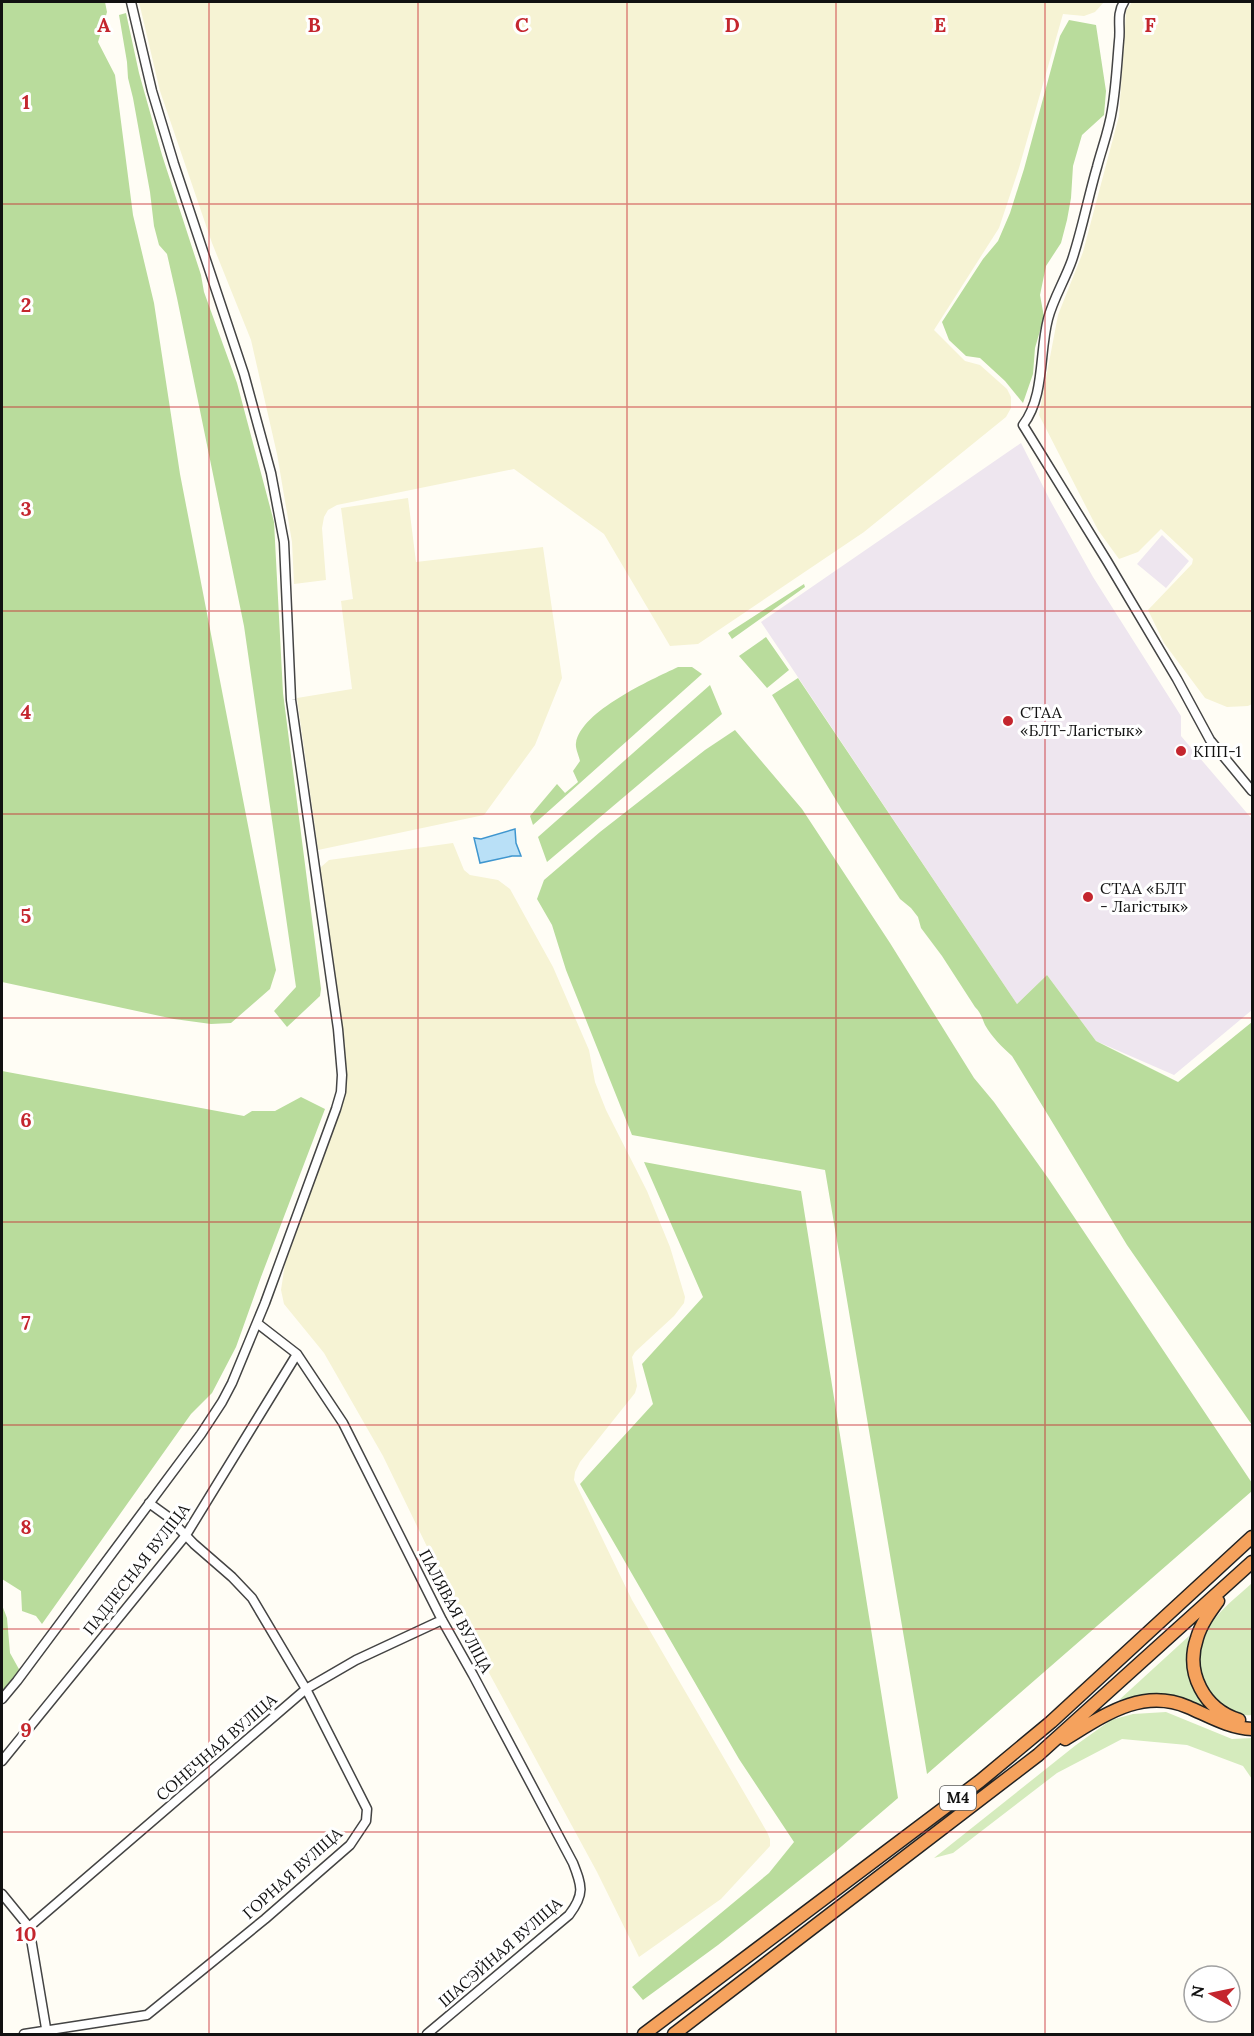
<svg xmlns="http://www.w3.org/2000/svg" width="1254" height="2036" font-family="Lora,serif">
<rect width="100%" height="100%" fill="#fffdf5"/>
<!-- industrial -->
<path fill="#eee6ef" d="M1021,443L1051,502L1093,577L1181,716V736L1252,819V1010L1174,1075L1096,1041L1047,975L1017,1004L761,622Z
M1162,535L1189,561L1166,588L1137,564Z"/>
<!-- farmland -->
<path fill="#f6f3d4" d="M139,2H1104L1095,12L1084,16L1063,14L1019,168L999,228L934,330L965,361L980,365L1007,389L1011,397V408L1006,417L864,532L698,644L670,646L604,534L514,469L337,505L328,510L324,517L322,528L326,580L294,584L292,542L277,454L251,340L212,243L160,91Z
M1132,2H1252V704L1248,706L1227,707L1205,698L1164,643L1148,610L1192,564L1193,559L1161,529L1138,552L1119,559L1098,530L1039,415L1058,315L1083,252L1119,116L1126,11Z
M408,498L416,562L543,547L562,678L535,745L484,815L318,850L297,698L352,689L341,601L353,599L341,508Z
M453,843L464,870L470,875L498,880L510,889L553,967L589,1050L595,1082L606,1110L647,1191L670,1247L685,1297L684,1303L674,1316L635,1352L632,1357L637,1386L635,1393L580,1462L575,1472L574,1480L632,1600L767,1832L770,1839V1846L721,1899L639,1957L597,1872L482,1660L383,1456L324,1353L284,1304L281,1290L285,1264L342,1105L346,1084L345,1047L319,877L321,867L329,860Z"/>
<!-- green -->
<path fill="#d5ebbd" d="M1252,1583V1715C1233,1717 1221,1710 1210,1694C1207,1687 1200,1680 1198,1674C1197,1670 1198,1664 1198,1660C1199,1625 1229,1604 1252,1583Z
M1189,1636C1182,1678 1191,1686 1219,1714C1176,1697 1166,1689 1119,1700Z
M1166,1712L1232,1739L1252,1738V1779L1243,1766L1187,1745L1122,1739L1057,1773L953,1853L934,1858L1076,1745L1111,1720L1133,1714Z"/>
<!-- forest -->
<path fill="#b9dc9c" d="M2,2H105L107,12L98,42L115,75L133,215L154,303L180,474L276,970L270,989L231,1023L211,1024L174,1019L2,982Z
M126,13L139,73L162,155L201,275L204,292L237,383L274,522L283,693L321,989L320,996L287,1027L274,1011L296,987L244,626L177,298L167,254L159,245L154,226L150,192L133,98L128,78L127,62L119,15Z
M1069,20L1096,25L1106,91L1104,115L1082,135L1073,166L1071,198L1067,220L1061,243L1046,266L1040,295L1044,317L1035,348L1033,374L1023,403L1005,381L980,358L966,356L949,340L942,322L983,259L998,241L1010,213L1024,169L1060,36Z
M804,584L805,587L732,639L728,633Z
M766,637L789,670L767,688L739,656Z
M678,667H692L702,674L533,825L530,816L557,784L565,793L578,782L573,771L580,761C579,756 575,748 576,743C581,711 651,680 678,667Z
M798,678L1017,1004L1047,975L1096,1041L1178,1082L1252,1022V1425L1127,1245L1012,1056C1002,1047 992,1037 985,1025C982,1018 981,1013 975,1007L942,956L921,928L918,917L911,908L900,899L842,810L772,695Z
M710,685L722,714L547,862L538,837Z
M735,730L802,809L890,943L974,1078L994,1102L1048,1178L1252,1483V1491L927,1774L825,1170L632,1135L566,970L552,925L537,899L544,880L600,832L705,750Z
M2,1071L244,1116L252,1111H275L301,1097L325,1109L261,1277L236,1347L212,1393L191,1414L42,1624L36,1616L22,1611L21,1591L2,1579V1346L3,1344L2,1342Z
M644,1162L801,1191L898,1798L835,1852L718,1945L643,2000L632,1987L769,1873L794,1842L739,1759L580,1484L653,1404L642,1364L703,1297Z
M2,1605L7,1618L10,1653L20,1671L2,1692Z"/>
<!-- water -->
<path fill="#b9e0f7" stroke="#3f96cf" stroke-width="1.5" d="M515,829L516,843L521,856H512L480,863L474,838L481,839Z"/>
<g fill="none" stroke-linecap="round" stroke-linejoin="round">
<!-- minor casing -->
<g stroke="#444" stroke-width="11">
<path id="minor" d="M1124,2C1116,14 1121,27 1119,41C1117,64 1116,87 1112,110C1109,130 1102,148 1097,167C1088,198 1082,230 1072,260C1065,280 1053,299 1048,319C1039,353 1045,396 1023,425L1107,561L1177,679L1210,740L1252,791
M257,1323L297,1354L343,1423L442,1620L473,1675L573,1863C582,1886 585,1894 569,1915L427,2034
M2,1699L17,1681L201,1434L222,1402L232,1383L265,1303L336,1109L341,1092L342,1075L338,1029L291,700L284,542L271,473L244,374L174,164L152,91L131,2
M2,1761L186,1535L297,1354
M2,1894L29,1927L47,2034
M29,1927L306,1689L356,1660L442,1620
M24,2034L147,2015L265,1919L350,1845L366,1821L367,1809L306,1689L252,1598L232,1577L194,1544L167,1516L149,1503"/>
</g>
<!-- highway casing -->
<g stroke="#222" stroke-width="15">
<path id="highway" d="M1218,1601C1210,1612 1201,1624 1197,1638C1185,1673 1204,1709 1239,1720
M1065,1739C1103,1716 1142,1687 1188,1707C1209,1716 1229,1728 1252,1729
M644,2034L980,1781L1051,1722L1252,1537
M674,2034L1038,1755L1252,1562"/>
</g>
<!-- minor -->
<use href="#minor" stroke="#fff" stroke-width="8"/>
<!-- highway -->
<use href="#highway" stroke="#f5a25d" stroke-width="12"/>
</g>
<!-- grid -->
<path fill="none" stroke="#c4262e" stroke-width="1.5" stroke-opacity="0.55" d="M209,2V2034M418,2V2034M627,2V2034M836,2V2034M1045,2V2034M2,204H1252M2,407H1252M2,611H1252M2,814H1252M2,1018H1252M2,1222H1252M2,1425H1252M2,1629H1252M2,1832H1252"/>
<!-- markers -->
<g fill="#c4262e" stroke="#fff" stroke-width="2">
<circle cx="1008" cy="721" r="6"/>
<circle cx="1181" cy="751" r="6"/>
<circle cx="1088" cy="897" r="6"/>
</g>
<g text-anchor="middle" stroke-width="6" stroke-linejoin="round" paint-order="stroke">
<!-- shield labels -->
<rect fill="#fff" stroke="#585858" stroke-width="1.5" x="940" y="1786" width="36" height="24" rx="4.5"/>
<g font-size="15" font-weight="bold" fill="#111">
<text x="958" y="1803">М4</text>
</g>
<!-- poi labels -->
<g font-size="16" fill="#111" stroke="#fff" text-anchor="start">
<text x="1020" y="718">СТАА<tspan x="1020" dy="18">«БЛТ-Лагістык»</tspan></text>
<text x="1193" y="757">КПП-1</text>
<text x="1100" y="894">СТАА «БЛТ<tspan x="1100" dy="18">- Лагістык»</tspan></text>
</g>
<!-- street labels -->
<g font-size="16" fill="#111" stroke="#fff">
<text transform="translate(136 1569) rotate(-52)" y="6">ПАДЛЕСНАЯ ВУЛІЦА</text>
<text transform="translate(456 1611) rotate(62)" y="6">ПАЛЯВАЯ ВУЛІЦА</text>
<text transform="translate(216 1747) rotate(-41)" y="6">СОНЕЧНАЯ ВУЛІЦА</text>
<text transform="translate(292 1873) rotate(-42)" y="6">ГОРНАЯ ВУЛІЦА</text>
<text transform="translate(500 1952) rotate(-41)" y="6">ШАСЭЙНАЯ ВУЛІЦА</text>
</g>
</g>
<g font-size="20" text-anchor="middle" font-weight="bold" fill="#c4262e" stroke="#fff" stroke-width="6" stroke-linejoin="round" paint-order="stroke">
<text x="104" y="32">A</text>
<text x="314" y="32">B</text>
<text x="522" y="32">C</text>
<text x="732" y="32">D</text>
<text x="940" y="32">E</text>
<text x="1150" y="32">F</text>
<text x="26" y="109">1</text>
<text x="26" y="312">2</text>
<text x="26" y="516">3</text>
<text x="26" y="719">4</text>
<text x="26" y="923">5</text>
<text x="26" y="1127">6</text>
<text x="26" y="1330">7</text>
<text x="26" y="1534">8</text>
<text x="26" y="1737">9</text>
<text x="26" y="1941">10</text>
</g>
<!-- border -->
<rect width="1254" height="2036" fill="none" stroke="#111111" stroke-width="6"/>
<!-- north arrow -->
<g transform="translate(1212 1994) rotate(279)"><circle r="28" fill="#ffffff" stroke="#a0a0a0" stroke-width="1.5"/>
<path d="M0-4.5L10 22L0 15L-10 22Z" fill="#c4262e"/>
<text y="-9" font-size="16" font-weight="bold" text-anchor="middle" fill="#111111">N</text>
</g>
</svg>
